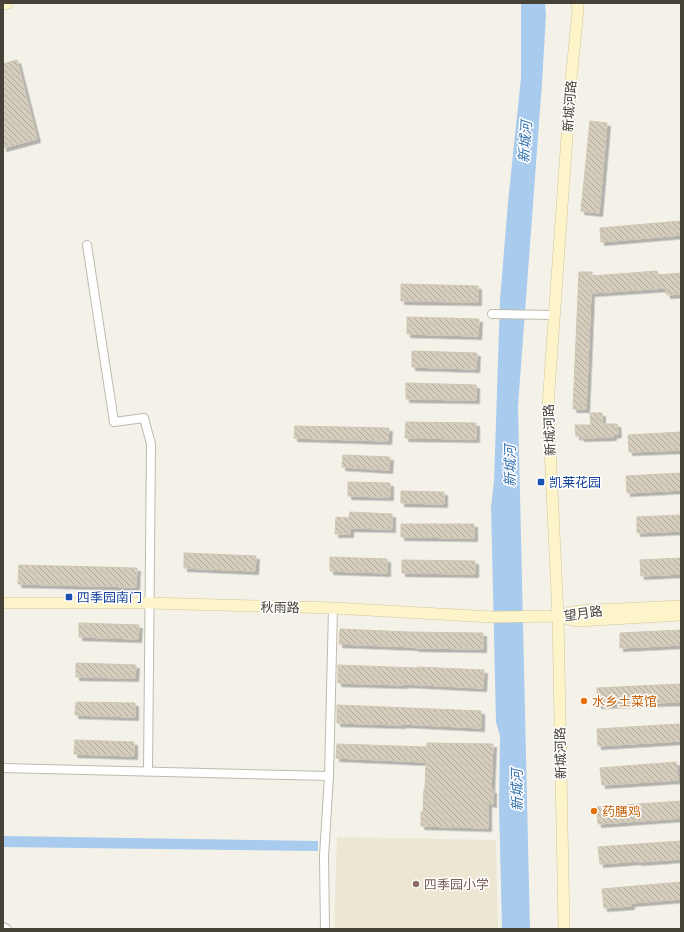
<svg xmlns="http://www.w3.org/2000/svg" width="684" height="932" font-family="Roboto,'Noto Sans SC',sans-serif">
<defs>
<pattern id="building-back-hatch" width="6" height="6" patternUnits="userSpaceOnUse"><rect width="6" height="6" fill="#d5cebf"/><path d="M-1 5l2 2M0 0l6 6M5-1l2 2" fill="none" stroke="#afa99c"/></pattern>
<filter id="shadow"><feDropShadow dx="3.5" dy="3.5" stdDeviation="0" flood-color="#0004"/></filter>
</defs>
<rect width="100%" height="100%" fill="#f4f1e9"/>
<!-- education -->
<path fill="#ece7d3" d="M337,837L496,840L498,929H334Z"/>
<!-- water -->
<path fill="#a8cbee" d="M521,3H545L546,15L542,83L518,406L530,929H502L499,805L500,736L496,722L491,506L494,482L500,300L508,202L521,78Z
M3,836L318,841V851L3,847Z"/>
<!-- building -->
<path fill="url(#building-back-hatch)" stroke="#d0c6b2" filter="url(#shadow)" d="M17,60L37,139L3,148V64Z
M590,121L607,123L599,213L581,211Z
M681,221V235L601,242L600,228Z
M657,271L658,275L681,273V294L667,295L666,288L591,293L586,409H573L579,272H592V276Z
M401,284L478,286V302L401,301Z
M407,317L479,319L478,336L407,334Z
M412,351L477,353L476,369L412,367Z
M406,383L476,385V400L406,399Z
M590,413H602V424H617L618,434L613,435V437L581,438L580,436H576L575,425H591Z
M406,422L476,423V439L405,438Z
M295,426L389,428L388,441L294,438Z
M681,432V450L629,452L628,435Z
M343,455L390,457L389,470L342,467Z
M681,473V490L627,493L626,476Z
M348,482L390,483V497L348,496Z
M401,491L444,492V504L401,503Z
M350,512L392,514V529L350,528V534H335L336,517L349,518Z
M681,515V531L637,533V517Z
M401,524H474V538L401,537Z
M184,553L256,556L255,571L184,568Z
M330,557L387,559V573L330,571Z
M681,558V574L641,576L640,560Z
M402,560L475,561V574L402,573Z
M19,565L137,568L136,587L18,584Z
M79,623L139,625L138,639L79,637Z
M340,629L408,632L483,633V649L415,648V647L339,644Z
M681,630V645L620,648V633Z
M76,663L136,665L135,678L76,677Z
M338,665L417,668V667L484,670L483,688L404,684V685L338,683Z
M680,684V702L598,705L597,688Z
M76,702L135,703V717L75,715Z
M337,705L481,711V728L402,724V725L337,723Z
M679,724L680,741L598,746L597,729Z
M75,740L134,742V756L74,754Z
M427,743L493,744L491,790H493V804L488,803V828L421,826V812H423L424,789H425L426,762L336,758L337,744L427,747Z
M676,762L678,780L602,785L600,768Z
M681,801V818L598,824L597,807Z
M681,841V859L638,862V861L600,864L598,847Z
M681,882V899L631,903V906L604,908L602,889Z"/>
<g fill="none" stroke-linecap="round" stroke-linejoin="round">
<!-- street casing -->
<g stroke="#bfbaac" stroke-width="10">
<path id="street" d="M87,245L114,422L144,418L151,444L148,772
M492,314L554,315
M3,768L329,776
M3,927L7,929
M325,929L324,856L329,776L333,608"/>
</g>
<!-- secondary casing -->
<g stroke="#d2c79a" stroke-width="12">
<path id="secondary" d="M3,4L8,3
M3,603H148L333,608L492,617L558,616L577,611L681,606
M560,617L577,621L681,615
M564,929L558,616L548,405L571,80L578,10L577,3"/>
</g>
<!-- street -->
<use href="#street" stroke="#fff" stroke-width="8"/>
<!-- secondary -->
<use href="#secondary" stroke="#fdf4ca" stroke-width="11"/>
</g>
<!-- markers -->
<g fill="#1a4fb4" stroke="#fff" stroke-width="1.5">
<rect x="537" y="478" width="8" height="8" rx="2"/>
<rect x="65" y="593" width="8" height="8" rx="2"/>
</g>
<g fill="#e8710a" stroke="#fff" stroke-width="1.5">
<circle cx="584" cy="701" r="4"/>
<circle cx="594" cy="811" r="4"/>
</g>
<circle fill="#8d6e63" stroke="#fff" stroke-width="1.5" cx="416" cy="884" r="4"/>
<g text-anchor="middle" stroke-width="3" stroke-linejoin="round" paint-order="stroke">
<!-- street labels -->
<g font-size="13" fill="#474237" stroke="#fff">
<text transform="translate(569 106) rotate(-86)" y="5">新城河路</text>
<text transform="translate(549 430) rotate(-92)" y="5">新城河路</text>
<text transform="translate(280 607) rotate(1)" y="5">秋雨路</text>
<text transform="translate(583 613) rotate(-8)" y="5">望月路</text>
<text transform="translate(560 753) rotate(-91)" y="5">新城河路</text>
</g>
<!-- transit labels -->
<g font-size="13" fill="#164399" stroke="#fff" text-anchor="start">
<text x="549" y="487">凯莱花园</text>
<text x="77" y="602">四季园南门</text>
</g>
<!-- food labels -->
<g font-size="13" fill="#c56008" stroke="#fff" text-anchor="start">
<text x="592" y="706">水乡土菜馆</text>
<text x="602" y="816">药膳鸡</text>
</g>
<!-- education labels -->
<g font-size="13" fill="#785e54" stroke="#fff" text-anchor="start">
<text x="424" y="889">四季园小学</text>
</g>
<!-- water labels -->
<g font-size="14" font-style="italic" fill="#3471b0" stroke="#fff">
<text transform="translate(525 142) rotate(-86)" y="5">新城河</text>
<text transform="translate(510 466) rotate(-90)" y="5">新城河</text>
<text transform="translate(517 790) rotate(-91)" y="5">新城河</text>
</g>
</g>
<!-- border -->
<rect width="684" height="932" fill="none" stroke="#474237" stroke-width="8"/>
</svg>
